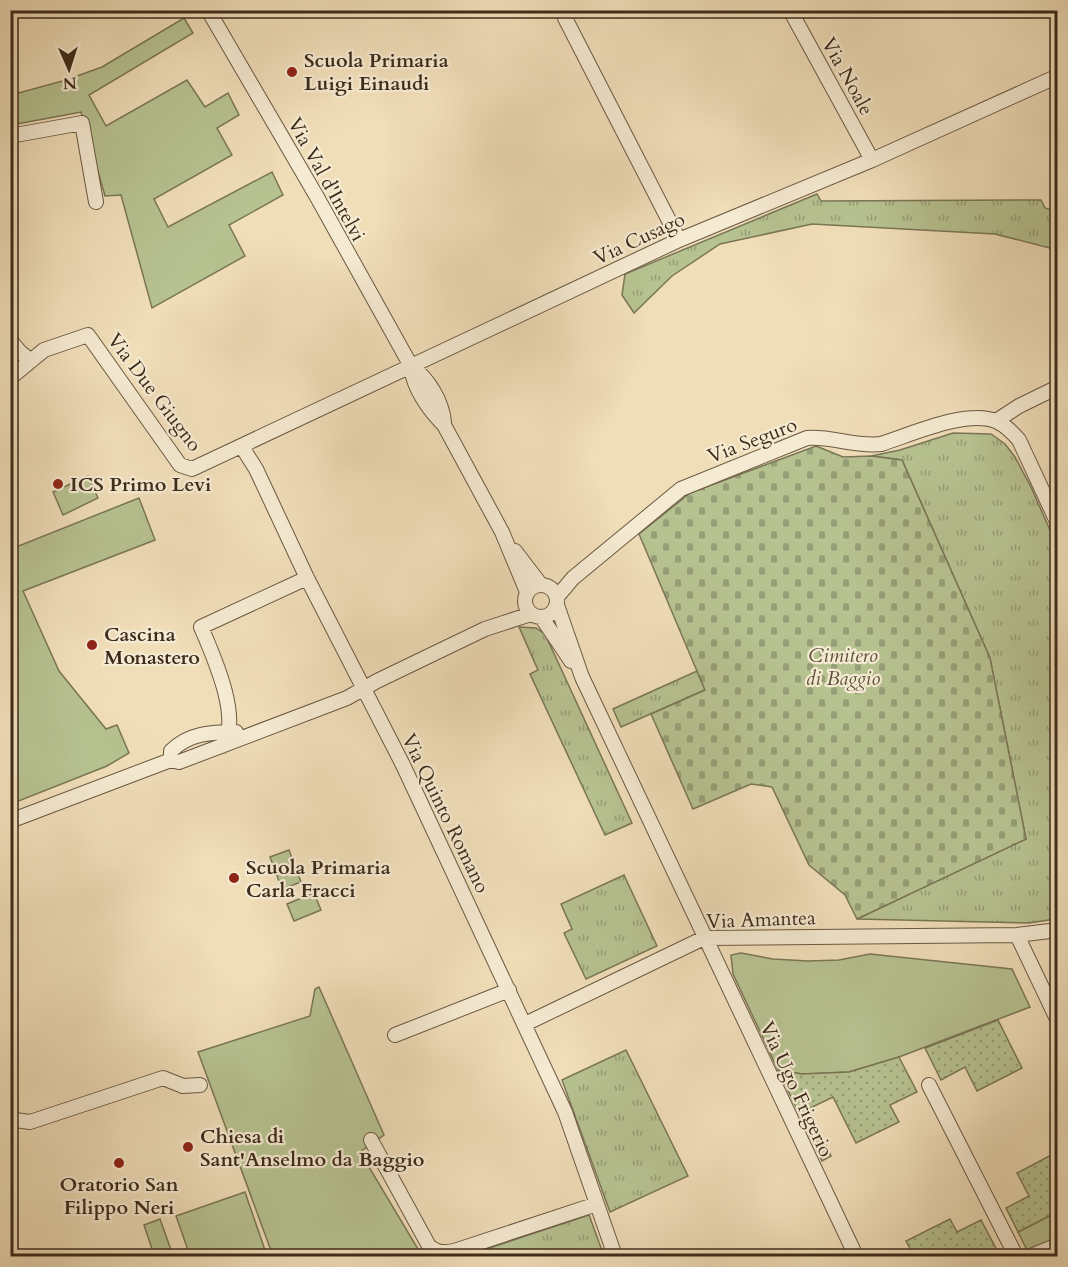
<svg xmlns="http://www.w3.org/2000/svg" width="1068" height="1267" font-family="Cardo,serif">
<defs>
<pattern id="grass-tufts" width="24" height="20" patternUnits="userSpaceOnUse" patternTransform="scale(1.5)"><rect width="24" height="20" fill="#b7c291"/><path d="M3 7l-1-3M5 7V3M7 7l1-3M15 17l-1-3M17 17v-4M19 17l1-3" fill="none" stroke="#969e76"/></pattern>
<pattern id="cemetery-stones" width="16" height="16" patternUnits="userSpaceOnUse" patternTransform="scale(1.5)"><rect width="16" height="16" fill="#b7c291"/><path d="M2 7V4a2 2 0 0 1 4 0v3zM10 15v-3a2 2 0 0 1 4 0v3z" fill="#969e76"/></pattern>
<pattern id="garden-dots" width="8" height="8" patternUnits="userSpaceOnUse" patternTransform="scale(1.5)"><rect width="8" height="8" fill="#b7c291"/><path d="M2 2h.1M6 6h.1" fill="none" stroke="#969e76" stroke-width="1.8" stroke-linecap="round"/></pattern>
</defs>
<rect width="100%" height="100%" fill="#f0deb9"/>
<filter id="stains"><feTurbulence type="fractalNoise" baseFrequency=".00333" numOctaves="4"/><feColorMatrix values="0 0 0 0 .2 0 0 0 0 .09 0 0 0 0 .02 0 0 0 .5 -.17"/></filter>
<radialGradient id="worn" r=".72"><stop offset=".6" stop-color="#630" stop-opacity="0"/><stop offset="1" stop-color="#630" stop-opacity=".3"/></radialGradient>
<!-- grass -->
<path fill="url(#grass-tufts)" stroke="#7a7656" stroke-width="1.5" d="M817,194L821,201L1041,200L1045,208L1057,212V279L1050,248L995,234L812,224L720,244L672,276L634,313L622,295L625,274Z
M953,433L991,434L1005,444L1015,457L1031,487L1057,546L1058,730L1051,739L1058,770L1057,918L1055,919L1029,923L857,919L1026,839L990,658L902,460L871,456L900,450Z
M519,627L536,628L545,634L632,823L605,835L530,674L538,670Z
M697,671L705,690L621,727L613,709Z
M624,875L657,946L586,979L564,933L572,929L561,904Z
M626,1050L688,1176L610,1212L562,1080Z
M589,1215L604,1256H465Z"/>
<!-- cemetery -->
<path fill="url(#cemetery-stones)" stroke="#7a7656" stroke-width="1.5" d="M816,446L843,457L871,456L902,460L990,658L1026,839L857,919L845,895L809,865L772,787L751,784L693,809L651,714L705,690L639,534L690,493Z"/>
<!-- park -->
<path fill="#b7c291" stroke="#7a7656" stroke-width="1.5" d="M184,18L193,33L89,95L106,126L187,80L205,107L228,93L239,115L217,128L232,155L154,199L168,227L272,172L283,195L229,225L245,256L152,308L121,195L105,196L81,112L11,125V95L66,80L102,67Z
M88,476L98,498L63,515L53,492Z
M139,498L155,540L23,591L59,671L106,729L117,725L129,753L107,766L11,804V549Z
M289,850L301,882L282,889L270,857Z
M314,893L321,910L294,921L287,904Z
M741,953L773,959L808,961L839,960L870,954L1012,969L1030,1007L899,1057L849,1072L802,1074L778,1070L733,974L731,955Z
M319,987L384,1135L360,1152L421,1254L414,1256H273L198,1052L310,1016L315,989Z
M245,1192L267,1256H190L176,1216Z
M1057,1212V1240L1028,1252L1018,1232Z
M160,1219L171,1250L154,1255L144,1225Z"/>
<!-- garden -->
<path fill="url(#garden-dots)" stroke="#7a7656" stroke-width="1.5" d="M998,1020L1022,1068L977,1091L965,1067L941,1080L925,1048Z
M899,1057L917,1092L890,1105L899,1122L856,1143L833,1097L808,1109L831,1156L822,1161L778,1070L802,1074L849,1072Z
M1057,1152V1212L1018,1232L1006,1208L1029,1196L1017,1173Z
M950,1219L957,1232L981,1220L1000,1256H914L906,1241Z"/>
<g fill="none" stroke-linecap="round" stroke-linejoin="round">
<!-- minor casing -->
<g stroke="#6a5842" stroke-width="16">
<path id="minor" d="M208,10L317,197L411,366C413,388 429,410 444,425L502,532L527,592
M790,10L872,160
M565,18L679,240
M10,136L82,123L96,202
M10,340L20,352L31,361
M411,366C428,378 442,401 444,422
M10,378L44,350L88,335L180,465L192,469L679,240L872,160L1058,76
M996,421L1019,406L1058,387
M242,447L256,469L307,578L403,765L565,1112L615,1256
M515,551L541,585
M525 601a16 16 0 1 1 32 0a16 16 0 1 1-32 0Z
M557,597L573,578L681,489L807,438C832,436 855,447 881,444C910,435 968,408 998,422C1006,426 1013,433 1019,440L1058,524
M557,605L582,677L856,1256
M542,618L571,661
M222,746C243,721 213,655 201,627L307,578
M171,760V751C189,733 212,732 236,732
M10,821L163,763L171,760L179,762L347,698L377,681L485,629L531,614
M1017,935L1058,1021
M525,1024L704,938L1017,935L1058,930
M395,1035L509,990
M929,1085L1016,1256
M10,1121L15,1120L30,1122L163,1078L183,1086L200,1085
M371,1140L429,1246C438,1253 443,1253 454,1251L597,1204
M1031,1256L1058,1245"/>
</g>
<!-- minor -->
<use href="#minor" stroke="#f5ead2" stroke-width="14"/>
</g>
<!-- markers -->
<g fill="#8f2418" stroke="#f5ead2" stroke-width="2">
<circle cx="292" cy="72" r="6"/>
<circle cx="58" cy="484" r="6"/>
<circle cx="92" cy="645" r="6"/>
<circle cx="234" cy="878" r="6"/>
<circle cx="188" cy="1147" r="6"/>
<circle cx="119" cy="1163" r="6"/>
</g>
<g text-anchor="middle" stroke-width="4.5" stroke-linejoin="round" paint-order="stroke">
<!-- poi labels -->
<g font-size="20" font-weight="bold" fill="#3e2b1b" stroke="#f5ead2" text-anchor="start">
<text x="304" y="67">Scuola Primaria<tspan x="304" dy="23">Luigi Einaudi</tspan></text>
<text x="70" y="491">ICS Primo Levi</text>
<text x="104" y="641">Cascina<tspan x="104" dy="23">Monastero</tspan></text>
<text x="246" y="874">Scuola Primaria<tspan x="246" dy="23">Carla Fracci</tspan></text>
<text x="200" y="1143">Chiesa di<tspan x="200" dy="23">Sant'Anselmo da Baggio</tspan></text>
<text x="119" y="1191" text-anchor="middle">Oratorio San<tspan x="119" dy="23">Filippo Neri</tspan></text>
</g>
<!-- street labels -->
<g font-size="20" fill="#3e2b1b" stroke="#f5ead2">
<text transform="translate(848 76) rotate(61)" y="7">Via Noale</text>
<text transform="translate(327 179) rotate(61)" y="7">Via Val d'Intelvi</text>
<text transform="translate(639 238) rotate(-25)" y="7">Via Cusago</text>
<text transform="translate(155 392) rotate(53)" y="7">Via Due Giugno</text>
<text transform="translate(752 440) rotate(-21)" y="7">Via Seguro</text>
<text transform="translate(446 813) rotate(64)" y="7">Via Quinto Romano</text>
<text transform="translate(761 919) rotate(-2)" y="7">Via Amantea</text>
<text transform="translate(797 1089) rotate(65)" y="7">Via Ugo Frigerio</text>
</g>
<!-- park labels -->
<g font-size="20" font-style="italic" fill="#5c5138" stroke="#f5ead2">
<text x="843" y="662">Cimitero<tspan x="843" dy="23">di Baggio</tspan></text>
</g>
</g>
<!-- margin -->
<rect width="1068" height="1267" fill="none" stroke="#f0deb9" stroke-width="36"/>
<rect x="12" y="12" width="1044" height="1243" fill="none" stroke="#3e2b1b" stroke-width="3"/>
<rect x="18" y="18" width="1032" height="1231" fill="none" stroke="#3e2b1b" stroke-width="1.5"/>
<!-- north arrow -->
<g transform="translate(69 69) rotate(177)" stroke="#f5ead2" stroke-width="4.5" paint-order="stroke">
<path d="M0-4.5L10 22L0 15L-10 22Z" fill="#3e2b1b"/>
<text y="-9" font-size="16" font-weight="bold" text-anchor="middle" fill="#3e2b1b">N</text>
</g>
<rect width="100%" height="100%" filter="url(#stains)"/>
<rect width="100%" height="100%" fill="url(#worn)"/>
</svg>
